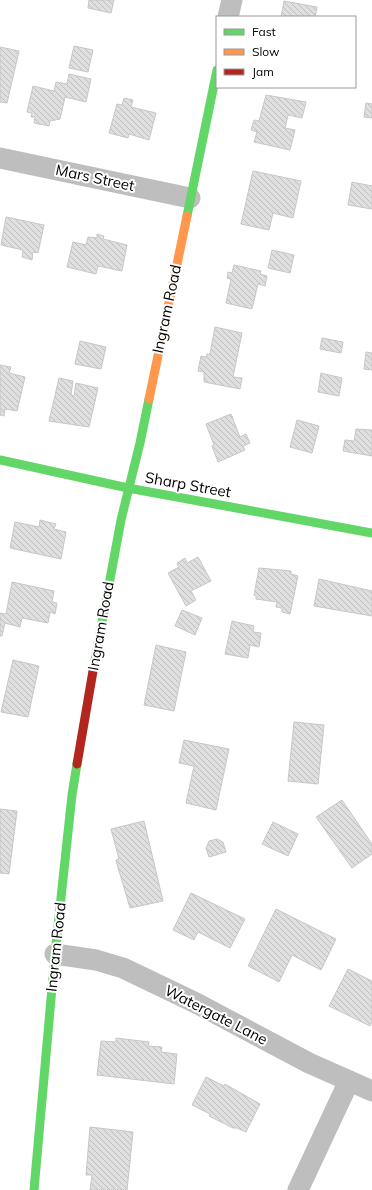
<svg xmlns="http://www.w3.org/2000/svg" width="372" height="1190" font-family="Mulish,sans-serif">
<defs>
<pattern id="building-back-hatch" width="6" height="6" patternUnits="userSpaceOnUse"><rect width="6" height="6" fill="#dfdfdf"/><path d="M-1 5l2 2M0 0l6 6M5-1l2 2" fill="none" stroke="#bebebe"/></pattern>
</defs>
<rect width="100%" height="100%" fill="#fff"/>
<!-- building -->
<path fill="url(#building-back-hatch)" stroke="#c7c7c7" d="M89,0H114L111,13L88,8Z
M284,1L317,7L315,17H281Z
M74,46L93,50L88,72L69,68Z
M0,47L19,51L7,103L0,102Z
M69,74L91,79L86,102L65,97L60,119L50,121L49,126L34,123L35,117H31L32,113L27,112L33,86L54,91L56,82L67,84Z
M266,95L306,102L302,118L288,115L285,128L295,130L290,150L254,142L257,132L251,130L254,120L259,121Z
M124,98L133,100L131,107L156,113L149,140L129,134L128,138L109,133L117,104L122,105Z
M366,103L372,104V118L364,117Z
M253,171L301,181L293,218L273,213L269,230L241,224Z
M352,182L372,186V209L348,205Z
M6,217L44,225L38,253L33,252L32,260L22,257L23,250L1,245Z
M97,234L104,236L103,239L127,245L122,271L98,266L96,274L67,267L73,242L86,245L88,237L97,238Z
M272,250L294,255L290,273L268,268Z
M234,265L261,271L260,274L267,276L265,286L258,284L252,309L226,303L231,279L227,278L228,272L232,273Z
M215,327L242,333L233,377L242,378L240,389L204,382V372L198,371L201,356L206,357L207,354H210Z
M322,338L343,342L341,353L320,349Z
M80,341L106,347L101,369L75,364Z
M366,352L372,353V370L364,369Z
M0,365L11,367L9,373L25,377L17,411L5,409L4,416L0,415Z
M321,373L342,378L339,396L318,392Z
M59,378L73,381L71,395L74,396L76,383L98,388L89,427L49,421Z
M231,414L240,437L246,434L250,443L243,446L245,450L218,462L212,446L214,445L206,424Z
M297,420L319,426L312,453L290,447Z
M356,429L372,430V456L343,451L345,440L354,441Z
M40,520L56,524L54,529L66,532L61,559L10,548L15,522L39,527Z
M198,557L211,581L191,591L196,600L186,606L168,573L179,567L177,563L185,558L187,563Z
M259,568L291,571V574L298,576L290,614L282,612V608L276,607L277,602L256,599V596L254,595Z
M319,579L372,591V616L314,606Z
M12,582L54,591L52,602L57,603L55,614L50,612L48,623L22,618L20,627L5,623L2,636H0V613L6,614Z
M182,610L202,618L195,635L175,626Z
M232,621L254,626L253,632L261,633L259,647L250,645L248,658L225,654Z
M156,645L186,652L174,711L144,705Z
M13,660L39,666L28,717L1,712Z
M294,722L324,725L318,784L288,781Z
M184,740L229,749L216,810L186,803L194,766L179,763Z
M342,800L372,844V854L352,868L316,817Z
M0,809L17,811L9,874L0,873Z
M144,821L163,901L130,908L117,864L116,860L119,859L111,829Z
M273,822L298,834L288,856L262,844Z
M217,839L223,842L226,852L209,857L206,848L209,841Z
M191,893L245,919L230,948L198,932L194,940L173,930Z
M276,909L336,939L321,970L292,955L279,982L248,966Z
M348,969L372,981V1022L370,1026L329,1006Z
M116,1038L149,1042L148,1046L162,1047L161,1052L177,1054L174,1084L97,1075L101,1041L116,1042Z
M206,1077L224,1086L225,1084L260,1104L246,1132L237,1128H233L209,1116L210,1114L192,1105Z
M90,1127L133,1132L127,1190H90L92,1175H86Z"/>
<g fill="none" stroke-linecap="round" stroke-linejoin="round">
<!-- street -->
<path stroke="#bebebe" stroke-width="21" d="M228,17L232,0
M0,158L190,198
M55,954L96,960L123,968L196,1003L309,1063L372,1091
M298,1190L349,1081"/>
<!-- fast -->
<path stroke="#63d668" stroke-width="9" d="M187,216L217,70
M0,460L128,488L372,533
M93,671L121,520L140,443L149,399
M34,1190L55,954L72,795L77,764"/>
<!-- slow -->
<path stroke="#ff974d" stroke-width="9" d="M149,399L187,216"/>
<!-- jam -->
<path stroke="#b3261e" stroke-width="9" d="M77,764L93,671"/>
</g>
<g text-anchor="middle" stroke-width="4" stroke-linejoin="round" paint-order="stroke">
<!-- street labels -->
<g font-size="15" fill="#000" stroke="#fff">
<text transform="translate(95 178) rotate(12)" y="5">Mars Street</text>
<text transform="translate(167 309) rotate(-78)" y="5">Ingram Road</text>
<text transform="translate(188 485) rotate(10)" y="5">Sharp Street</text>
<text transform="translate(101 626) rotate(-80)" y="5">Ingram Road</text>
<text transform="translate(56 947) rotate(-84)" y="5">Ingram Road</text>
<text transform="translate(216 1015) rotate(27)" y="5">Watergate Lane</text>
</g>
</g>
<!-- legend -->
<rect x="216" y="16" width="140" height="72" fill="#ffffff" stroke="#999999"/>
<rect x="224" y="29" width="20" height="6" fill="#63d668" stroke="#999999"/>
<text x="252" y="36" font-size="12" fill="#000000">Fast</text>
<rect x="224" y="49" width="20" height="6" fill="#ff974d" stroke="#999999"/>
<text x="252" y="56" font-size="12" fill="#000000">Slow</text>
<rect x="224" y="69" width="20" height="6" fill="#b3261e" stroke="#999999"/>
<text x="252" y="76" font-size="12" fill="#000000">Jam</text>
</svg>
